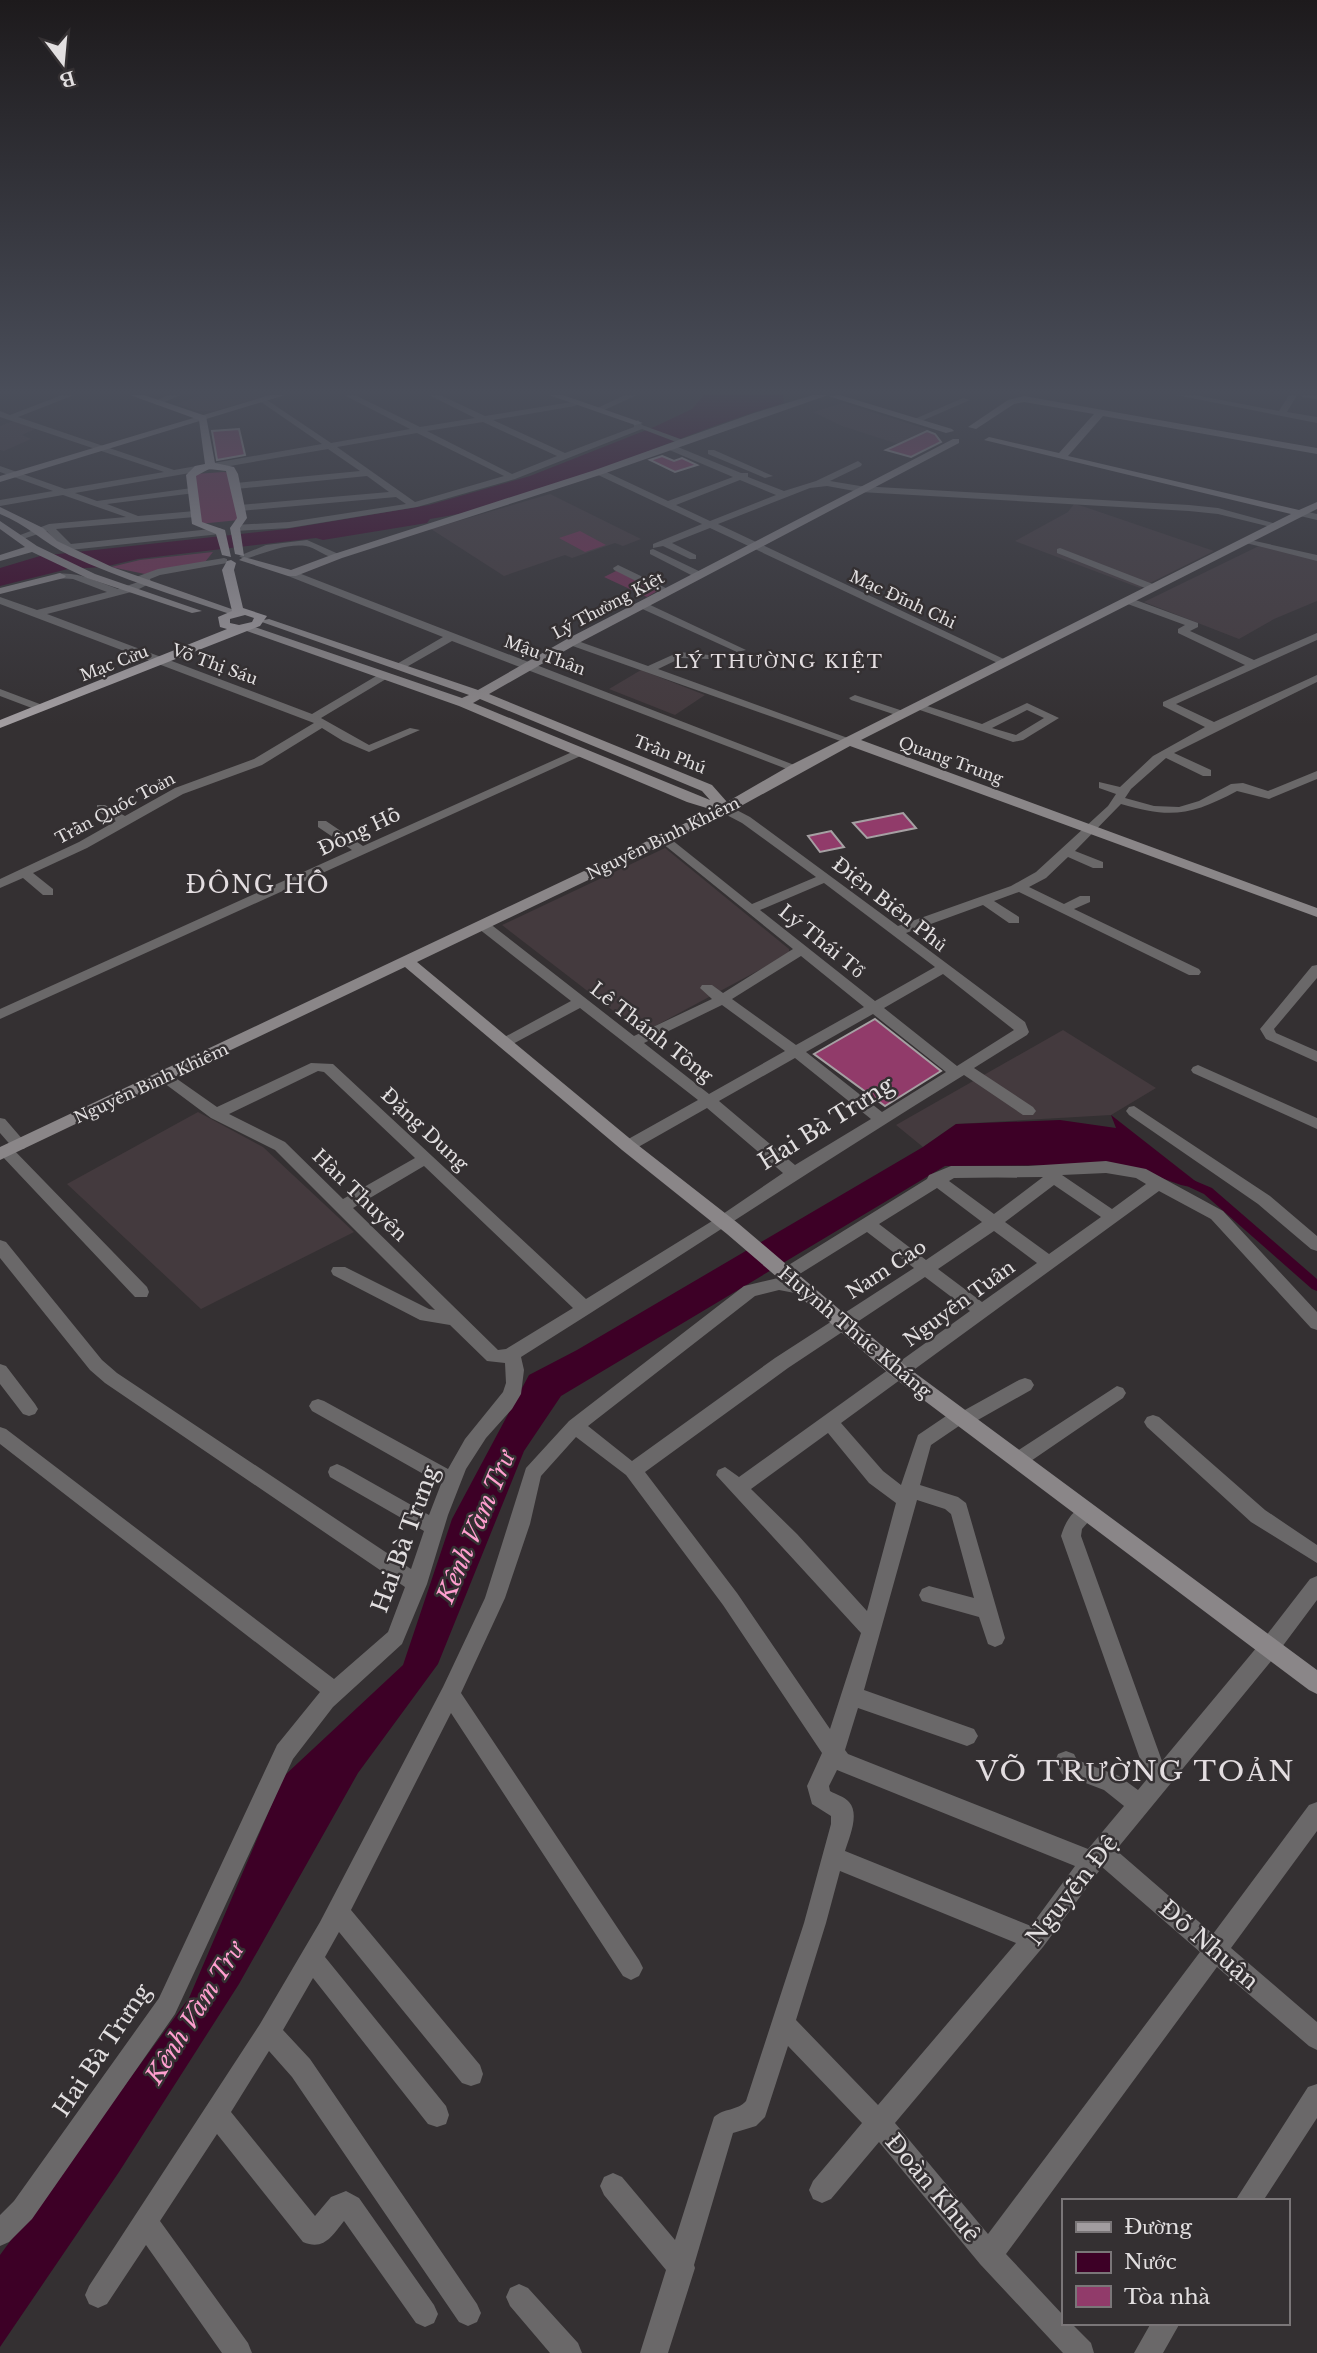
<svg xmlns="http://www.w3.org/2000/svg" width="1317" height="2353" font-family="'Libre Baskerville',serif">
<rect width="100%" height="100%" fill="#343032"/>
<!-- built -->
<path fill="#443a3e" d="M201,395H270L214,411H198L176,404Z
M843,403L930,430L898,444L842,426L813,412Z
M14,421L37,428L22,435L31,439L4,451L0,450V426Z
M550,494L641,539L623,546L615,543L572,558L565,555L504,576L431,529Z
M1074,504L1085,507L1214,551L1140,588L1015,541L1068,512Z
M1263,544L1317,559V601L1274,619L1239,639L1144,602Z
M641,670L705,695L675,715L609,689Z
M665,848L789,949V954L642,1033L502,925Z
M1063,1030L1156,1088L1111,1115L956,1124L923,1147L896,1125Z
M198,1112L263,1147L354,1232L201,1309L67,1184Z"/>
<!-- green -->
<path fill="#742f54" d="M224,472L230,473L239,520L199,524L195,474Z
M580,531L606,545L585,552L559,538Z
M213,552L205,562L145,574L111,567L140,560Z
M618,570L659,590L647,597L604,577Z"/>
<!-- water -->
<path fill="#3d0026" d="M704,395H783L784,403C667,437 549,501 430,519L427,523L323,540L316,538L138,559L104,567L68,569L0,586V568L40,556L286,529L429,505L530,476L654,427L692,409Z
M1111,1115L1208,1191L1181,1185L1125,1165L945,1166L561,1396L524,1451L438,1664L358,1773L239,1984L119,2172L0,2347V2255L189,1998L284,1776L403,1665L452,1519L529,1375L577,1350L923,1147L956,1124L1060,1120L1116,1128Z"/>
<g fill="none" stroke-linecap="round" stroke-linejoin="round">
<!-- canal -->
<path fill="#3d0026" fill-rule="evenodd" d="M1193,1180L1212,1188L1317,1279V1291L1312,1289L1204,1194L1189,1187L1187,1184Z"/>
</g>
<!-- building -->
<path fill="#913b6a" stroke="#a6a0a3" stroke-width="2" d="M239,429L245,455L217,460L212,431Z
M927,431L935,434L941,442L911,457L886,450Z
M662,456L674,461L682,458L697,465L675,472L650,460Z
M903,813L916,828L867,838L853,823Z
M831,831L844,847L820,852L808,836Z
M875,1019L941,1071L885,1106L814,1054Z"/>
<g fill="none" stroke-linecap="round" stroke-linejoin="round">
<!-- street -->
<path fill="#6a6869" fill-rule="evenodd" d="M62,395H74L18,417L174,470L322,444L261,402L260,400L264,398L331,443L410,429L344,395H355L420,427L475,418L429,395H440L485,416L578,401L579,403L575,406L493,420L565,453L634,427V423L638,420L642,425L683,440L676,442L642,429L515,479L417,507L289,528L235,531L230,528L235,525L289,522L406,504L396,497L240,511L235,508L240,505L389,492L367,476L236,489L231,486L236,483L360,471L328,449L75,493L97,501L192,488L195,489V493L107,504L138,516L195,511L200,514L195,517L56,529L71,544L220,528L225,531L220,534L70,550L59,545L47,531L20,540L15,537L49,524L126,517L63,495L0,506V500L53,491L0,472V466L65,489L164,472L0,417V411L10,415ZM483,422L557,456L512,474L427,431ZM417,433L504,476L415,502L337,447Z
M168,395H181L157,405L153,402Z
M625,395H637L600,412L593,410Z
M1176,395H1195L1279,411L1289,395H1297L1287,412L1317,417V423Z
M1301,395H1317V399L1302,397Z
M963,398L970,400L917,423L910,421Z
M667,445H673L741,473H748V477L784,491L816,481L858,461L862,464L861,466L830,481L860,486L1189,505L1218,508L1280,525L1275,528L1218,514L1189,511L860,492L827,486L810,488L718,524L1008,661V665L1004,666L710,528L672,543L696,555V559H690L663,546L653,548V544L702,524L596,474V470H602L668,501L733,477L667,449ZM740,480L776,495L710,521L676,505Z
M708,450H714L773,476L765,478L708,454Z
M1299,510L1317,514V520L1296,515L1294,513Z
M1246,539L1317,555V561L1246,543Z
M307,540L343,556C331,563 318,548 306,546C286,543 263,554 244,559L239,556L266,545Z
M1060,548L1158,586L1159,588L1150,590L1057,553V549Z
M653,549L703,573L704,575L695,577L650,554V550Z
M224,558L227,559V563L160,575L150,579L151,583L135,591L47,614L312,714L378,675H386V679L321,718L369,745L410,728L420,730L369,752L343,741L322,728L262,765L183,794L87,848L33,873L53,889V895H43L23,878L0,888V879L79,842L116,821L97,811V805H105L125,816L175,788L254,759L314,723L0,604V597L37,610L107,592L73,579L56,578V574C78,571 98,582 118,589L138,582L135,579L136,577L158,569Z
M618,565L670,590L671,592L662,594L614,570L613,568Z
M288,572H296L802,768L796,772L792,771L452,641L403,669H395V665L443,637L288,576Z
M1125,599H1133L1198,623V627L1190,631L1254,660L1317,633V640L1176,704L1214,722L1317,675V682L1174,753L1211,770V776H1203L1166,758L1131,789L1125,798L1154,806L1179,807L1199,801L1231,784L1243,783L1268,791L1317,771V779L1269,799L1237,791C1192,815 1171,819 1121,804L1075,851L1103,862V868H1093L1068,857L1046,878L1029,887L1064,904L1080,896H1090V902L1074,909L1199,969L1201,972L1199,975H1189L1019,892L994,901L1019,917V923H1009L983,905L906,933L1025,1022L1029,1032L1027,1035L974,1068L1033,1107L1036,1111L1033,1115H1023L964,1075C815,1167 669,1264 521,1357L524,1370L521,1394L512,1409L486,1438L466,1469L448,1515L427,1584L402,1644L333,1707L293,1759L175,2014L32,2219L9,2242L0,2246V2215L14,2201L159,1998L277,1745L320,1692L0,1444V1427L6,1429L334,1679L388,1632L405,1587L105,1383L90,1370L0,1258V1240L6,1242L102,1360L117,1373L411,1569L424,1531L330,1477L328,1472L330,1467L337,1464L344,1467L429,1515L441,1484L312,1411L309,1406L312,1401L318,1399L324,1401L448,1469L465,1439L503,1392L506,1383L505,1363L487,1361L450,1325L420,1320L333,1275L331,1271L333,1267H345L429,1309L435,1310L275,1150L211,1118L160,1080L158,1077L160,1074H170L217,1107L311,1063L333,1064L586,1299L717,1218L783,1173L707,1108L633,1150H623L620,1146L623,1142L698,1100L580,1008L509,1046H499L497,1043L499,1040L571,1001L479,929V923H489L634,1036L712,999L700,988L702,985H712L723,993L793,949L657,839L659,836H667L752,904L816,877L742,823L721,812V806H729L750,817L898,926L1011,886L1036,872L1108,806L1116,794L1099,788V782L1120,787L1153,756L1205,727L1163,706V702L1245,665L1178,633V629L1185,625L1125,603ZM824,883L935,967L875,1001L760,910ZM801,956L864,1007L796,1045L732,999ZM943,974L1014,1030L957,1066L884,1008ZM722,1005L785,1051L709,1094L644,1043ZM873,1014L946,1072L882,1112L806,1052ZM795,1058L871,1119L795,1165L719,1101ZM318,1071L324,1072L415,1158L343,1199L285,1142L229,1114ZM424,1166L573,1308L506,1349L498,1350L353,1208Z
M638,603H646L746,650L737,652L638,607Z
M567,640H575L648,666L679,652L709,655V659L681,658L658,669L856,741L850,744L846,743L567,644Z
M0,689L45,706L47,708L37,710L0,696Z
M855,695L906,712L908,714L902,717L851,700L849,698Z
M918,703L982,724L1027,703L1059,718L1023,740L1013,742L914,708L912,706ZM1027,710L1044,718L1016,735L992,728Z
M581,748L587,752L585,754L0,1019V1009L352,850L318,827V821H326L363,846Z
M1317,965V978L1274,1029L1276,1033L1317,1051V1062L1266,1039L1260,1029L1312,966Z
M1198,1065L1317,1118V1129L1193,1073L1191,1070L1193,1067Z
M1134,1106L1270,1196L1317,1236V1251L1311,1249L1258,1204L1129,1115L1126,1111L1129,1107Z
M0,1118L5,1119L24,1141L27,1145L24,1149H14L0,1133Z
M6,1146L11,1147L147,1287L149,1292L147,1297H135L1,1155V1147Z
M1106,1161L1146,1169L1223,1211L1317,1312V1330L1311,1328L1211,1219L1159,1191L841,1423L883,1471L901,1485L918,1435L952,1412L963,1411L1019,1380L1025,1378L1031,1380L1034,1385L1031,1390L969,1425L959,1426L931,1445L920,1485L958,1497L966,1503L1005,1638L1002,1644L995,1647L988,1644L979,1617L922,1601L919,1595L922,1589L929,1586L974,1598L951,1514L945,1509L917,1500L864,1690L974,1729L978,1736L974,1743L967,1746L858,1708L845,1750L848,1754L1088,1849L1124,1806L1104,1790L1062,1774L1055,1761L1058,1754L1066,1751L1074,1754L1077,1760L1119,1776L1138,1790L1147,1779L1061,1536C1065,1522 1076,1501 1094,1507L1096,1513L1082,1529L1081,1536L1162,1761L1262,1641L1310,1579L1317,1576V1600L1276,1655L1116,1850L1213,1934L1309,1805L1317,1802V1831L1231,1948L1317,2022V2050L1309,2046L1217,1967L1006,2254L1063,2315V2323H1071L1091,2343L1094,2353H1063L980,2264L879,2142L831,2199L822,2203L813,2199L809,2190L813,2181L862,2123L788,2046L765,2117L756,2126L733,2133L694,2265L695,2268L668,2353H640L666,2270L604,2195L600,2186L604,2177L613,2173L622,2177L675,2240L714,2117C724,2108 737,2111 746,2101L804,1923L831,1824V1816L812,1804L807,1786L822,1753L723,1605L626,1475L576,1437L541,1476L530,1524L505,1598L461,1693L639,1960L643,1968L639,1976L631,1980L623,1976L451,1713L351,1910L480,2065L483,2074L480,2083L471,2086L462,2083L339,1932L325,1957L446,2106L449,2115L446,2124L437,2127L428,2124L313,1978L283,2030L310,2059L477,2304L481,2313L477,2322L468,2326L459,2322L292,2077L269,2051L231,2112L315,2216L331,2197L346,2191L359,2198L434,2305L438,2314L434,2323L425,2327L416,2323L344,2221C332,2236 324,2251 303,2242L217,2134L160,2221L248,2343L252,2353H222L146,2245L107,2304L98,2308L89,2304L85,2295L89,2286L260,2024L320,1922L443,1687L485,1598L526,1468L569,1421L744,1286L778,1278L779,1271L927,1179L929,1175L951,1166H1028ZM1106,1173L1136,1178L1146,1184L1112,1209L1062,1175ZM1043,1177L994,1214L949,1181L954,1178ZM1054,1185L1101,1217L1049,1254L1005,1222ZM937,1188L982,1222L926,1260L879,1224ZM994,1231L1037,1263L982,1302L938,1269ZM867,1232L914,1268L775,1358L632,1461L588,1426L755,1296L779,1290L800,1294L806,1292L808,1288L806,1284L790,1280ZM925,1277L970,1311L739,1477L725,1467L718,1470L716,1475L861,1633L830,1729L737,1593L645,1472L788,1368ZM828,1433L869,1483L896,1503L867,1611L797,1534L751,1489ZM837,1770L1075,1866L1031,1926L845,1851C849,1838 860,1814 849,1802C845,1797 835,1794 830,1791L829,1786ZM1102,1867L1200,1952L988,2234L895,2123L1043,1947ZM840,1871L1016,1943L878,2105L796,2020L826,1923Z
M0,1364L6,1366L35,1404L38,1409L35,1414L29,1416L23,1414L0,1384Z
M1117,1386L1123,1388L1126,1393L1123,1398L1025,1465L1018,1468L1011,1465L1009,1460L1011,1455Z
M1153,1415L1159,1417L1265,1510L1317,1545V1563L1251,1522L1147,1427L1144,1422L1147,1417Z
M1317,2084V2118L1263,2201H1235L1308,2087Z
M519,2284L528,2288L578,2343L582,2353H550L510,2306L506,2297L510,2288Z
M1151,2323H1180L1163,2353H1134Z"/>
<!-- secondary -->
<path fill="#8a8688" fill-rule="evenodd" d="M270,395H285L0,482V476Z
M549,395H563L643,423L635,425Z
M813,395H828L603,474L342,558L296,576H288L239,560L244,557L291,570L334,554L595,470L754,413Z
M840,395L952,429L954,431L946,433L828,396Z
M1024,396L1317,448V454L1103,416L1068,456L1299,510L1317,502V509L861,740L1317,908V917L850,746L730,812L417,962L634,1142L739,1224L907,1367L1317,1670V1694L1309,1690L893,1377L727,1234L622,1150L405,967L0,1160V1147L713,810L687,802L459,706L244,630V626H252L462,698L469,695L259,621L269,619L478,690L567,639L953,439H959V443L575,645L489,694L712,785L727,802L791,765L1291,514L984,440L989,437L1059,453L1094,414L1024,402L1014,404L976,429L968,427L1008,400ZM480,699L702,791L710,800L473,703Z
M0,507L43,528L57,541L112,567L240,612L230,614C176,596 121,579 69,555C44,543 26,524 0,514Z
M0,521L37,546L95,574L202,611L192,613L87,578L32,552L0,561V555L25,547L0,529Z
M60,573L66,576L64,578L0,594V588Z"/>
<!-- primary -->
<path fill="#a29da0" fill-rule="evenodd" d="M130,395H144L206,416L215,463L234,467L238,474L247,518L240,528L244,556L235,554L230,528L237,518L226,471L209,469L196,476L202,522L225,530L231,557L222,555L216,534L192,524L186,475L195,466L205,464L199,420Z
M231,560L236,563L234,570L243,608L267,616L260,626L0,728V720L227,629L220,627L218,617L232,611L222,570L227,561ZM245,615L254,618L252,622L239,625L230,623V619Z"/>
</g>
<!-- sky -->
<linearGradient id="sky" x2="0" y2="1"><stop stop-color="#1d1a1c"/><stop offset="0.54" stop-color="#4a4e5a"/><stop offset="1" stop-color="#4a4e5a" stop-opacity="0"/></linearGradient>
<rect width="1317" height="725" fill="url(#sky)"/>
<g text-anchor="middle" stroke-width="5" stroke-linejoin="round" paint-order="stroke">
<!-- far-street labels -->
<g font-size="16" fill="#e2dfe0" stroke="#343032">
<text transform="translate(903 599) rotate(25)" y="6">Mạc Đĩnh Chi</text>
<text transform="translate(608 605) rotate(-28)" y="6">Lý Thường Kiệt</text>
<text transform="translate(545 655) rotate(20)" y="6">Mậu Thân</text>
<text transform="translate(114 663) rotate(-21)" y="6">Mạc Cửu</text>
<text transform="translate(215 664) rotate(20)" y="6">Võ Thị Sáu</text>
<text transform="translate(670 754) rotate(22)" y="6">Trần Phú</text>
<text transform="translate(951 760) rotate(20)" y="6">Quang Trung</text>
<text transform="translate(115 808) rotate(-28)" y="6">Trần Quốc Toản</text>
<text transform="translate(663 838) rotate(-26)" y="6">Nguyễn Bỉnh Khiêm</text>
<text transform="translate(151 1083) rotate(-25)" y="6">Nguyễn Bỉnh Khiêm</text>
</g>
<!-- far-quarter labels -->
<g font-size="19" letter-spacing="2" fill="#e3dde0" stroke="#343032">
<text x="779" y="668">LÝ THƯỜNG KIỆT</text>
</g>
<!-- street labels -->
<g font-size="19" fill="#e2dfe0" stroke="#343032">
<text transform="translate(359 831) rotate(-25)" y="7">Đông Hồ</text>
<text transform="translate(890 904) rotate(38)" y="7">Điện Biên Phủ</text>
<text transform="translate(822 941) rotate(39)" y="7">Lý Thái Tổ</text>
<text transform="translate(652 1032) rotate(38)" y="7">Lê Thánh Tông</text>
<text transform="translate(425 1129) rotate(43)" y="7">Đặng Dung</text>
<text transform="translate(360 1195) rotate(44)" y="7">Hàn Thuyên</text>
<text transform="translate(886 1269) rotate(-33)" y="7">Nam Cao</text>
<text transform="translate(959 1303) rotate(-36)" y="7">Nguyễn Tuân</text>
<text transform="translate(855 1332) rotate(40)" y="7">Huỳnh Thúc Kháng</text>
</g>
<!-- quarter labels -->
<g font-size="23" letter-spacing="2" fill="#e3dde0" stroke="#343032">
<text x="258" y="893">ĐÔNG HỒ</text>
</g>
<!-- near-street labels -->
<g font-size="23" fill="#e2dfe0" stroke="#343032">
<text transform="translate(826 1123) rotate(-32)" y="8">Hai Bà Trưng</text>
<text transform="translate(405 1539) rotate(-70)" y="8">Hai Bà Trưng</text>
<text transform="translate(1072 1890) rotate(-52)" y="8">Nguyễn Đệ</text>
<text transform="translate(1209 1945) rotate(41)" y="8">Đỗ Nhuận</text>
<text transform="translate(102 2050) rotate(-56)" y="8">Hai Bà Trưng</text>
<text transform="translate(933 2188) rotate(50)" y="8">Đoàn Khuê</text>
</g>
<!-- near-water labels -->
<g font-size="24" font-style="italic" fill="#ff9fcf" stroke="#343032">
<text transform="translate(476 1527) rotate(-67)" y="8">Kênh Vàm Trư</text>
<text transform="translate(195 2013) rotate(-58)" y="8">Kênh Vàm Trư</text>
</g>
<!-- near-quarter labels -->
<g font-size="28" letter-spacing="2" fill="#e3dde0" stroke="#343032">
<text x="1136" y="1781">VÕ TRƯỜNG TOẢN</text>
</g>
</g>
<!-- legend -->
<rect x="1062" y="2199" width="228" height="126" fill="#343032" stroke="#7a7678" stroke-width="2"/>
<rect x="1076" y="2222" width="35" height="10" fill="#a29da0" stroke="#7a7678" stroke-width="2"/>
<text x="1124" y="2234" font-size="21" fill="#e2dfe0">Đường</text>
<rect x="1076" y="2252" width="35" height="21" fill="#3d0026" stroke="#7a7678" stroke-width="2"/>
<text x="1124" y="2269" font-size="21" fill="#e2dfe0">Nước</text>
<rect x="1076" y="2286" width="35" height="21" fill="#913b6a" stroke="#7a7678" stroke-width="2"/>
<text x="1124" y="2304" font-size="21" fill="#e2dfe0">Tòa nhà</text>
<!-- north arrow -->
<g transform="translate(63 63) rotate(164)" stroke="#343032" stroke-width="5" paint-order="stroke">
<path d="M0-5L12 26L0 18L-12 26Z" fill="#e2dfe0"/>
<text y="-10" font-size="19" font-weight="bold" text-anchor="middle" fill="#e2dfe0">B</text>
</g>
</svg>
